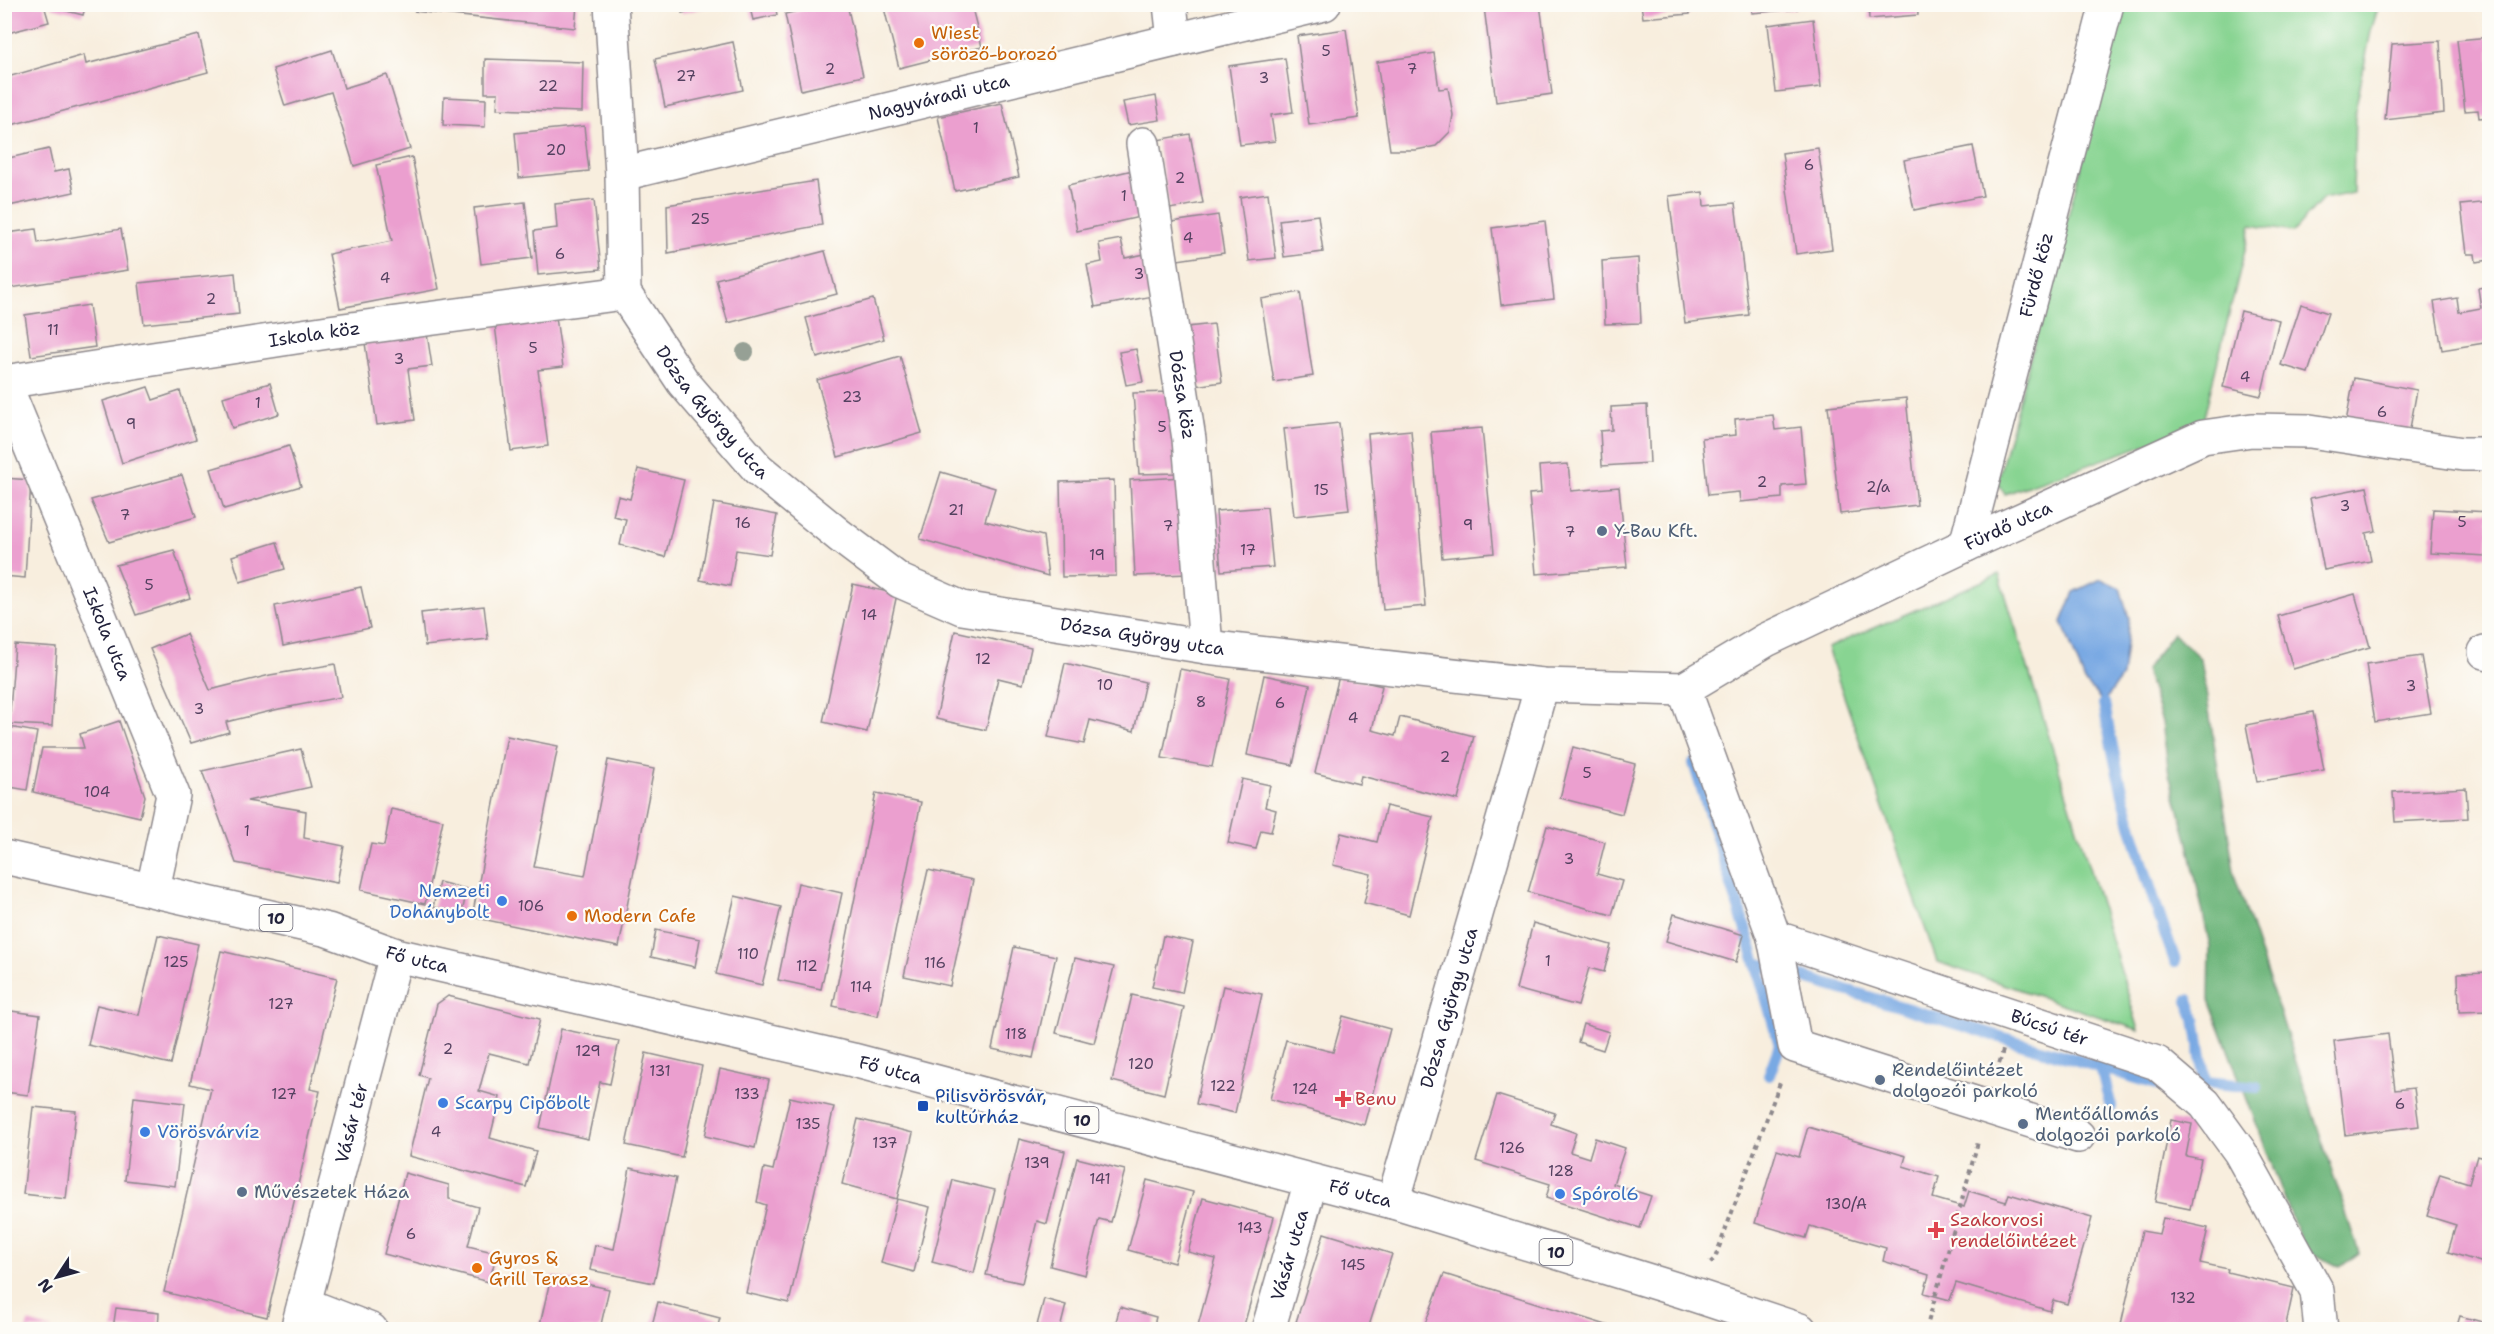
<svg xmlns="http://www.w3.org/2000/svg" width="2494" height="1334" font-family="'Shantell Sans',sans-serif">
<rect width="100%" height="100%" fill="#fdfcf7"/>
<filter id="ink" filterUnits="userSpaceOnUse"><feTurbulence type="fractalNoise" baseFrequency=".0167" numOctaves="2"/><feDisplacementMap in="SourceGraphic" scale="12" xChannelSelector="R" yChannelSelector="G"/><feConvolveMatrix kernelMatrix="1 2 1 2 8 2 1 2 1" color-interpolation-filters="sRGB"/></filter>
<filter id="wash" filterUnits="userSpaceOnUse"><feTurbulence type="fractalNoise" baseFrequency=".008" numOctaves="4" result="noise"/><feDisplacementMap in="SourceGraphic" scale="24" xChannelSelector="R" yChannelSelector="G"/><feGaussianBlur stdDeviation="1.35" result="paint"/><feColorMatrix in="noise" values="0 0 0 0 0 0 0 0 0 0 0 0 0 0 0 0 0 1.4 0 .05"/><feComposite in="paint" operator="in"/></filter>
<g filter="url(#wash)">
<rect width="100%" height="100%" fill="#f8eede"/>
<!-- green -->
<path fill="#88d492" stroke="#557b66" stroke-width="1.5" d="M2124,5H2379L2371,31L2355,111L2353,193L2323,199L2293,232L2251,225L2202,425L2005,494L1997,483Z
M1999,574L2139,1030L1937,962L1827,648Z"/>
<!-- forest -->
<path fill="#6eb67c" stroke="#486c5c" stroke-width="1.5" d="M2173,633L2201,659L2235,877L2359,1253L2340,1267L2304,1249L2209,1000L2210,946L2188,843L2169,774L2162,722L2145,670Z"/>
<!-- water -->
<path fill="#79a9e3" stroke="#4e668f" stroke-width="1.5" d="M2101,579L2120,588L2129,618L2122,676L2104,703L2085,682L2062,622L2074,592Z"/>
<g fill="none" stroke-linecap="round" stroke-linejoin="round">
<!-- stream -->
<path stroke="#79a9e3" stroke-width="12" d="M2104,703C2118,790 2145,878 2175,961
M1694,763L1756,963L2163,1086
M1756,963L1780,1045L1769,1075
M2188,1000L2195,1019L2205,1082L2257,1087
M2101,1067L2111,1107"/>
</g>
<g id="blocks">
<!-- building -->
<path fill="#eb9fcf" d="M52,4H86L83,15L51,7Z
M680,4H715V5L682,13Z
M749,4H775L777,15L753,20Z
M829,4H847L863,76L801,90L785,14Z
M883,4H971L982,47L899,68Z
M1505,4H1540L1552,94L1496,102L1484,7Z
M1641,4H1689L1690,14L1643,18Z
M1751,4H1796L1797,9L1752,13Z
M1868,4H1917L1918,15L1869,19Z
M4,5H44L49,22L4,34Z
M415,5H577L575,28L414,11Z
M1813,19L1821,87L1776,92L1768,25Z
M1346,29L1359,118L1309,125L1297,36Z
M199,35L208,72L4,127V78L84,55L86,64Z
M2490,37V117L2479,118L2478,110L2465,111L2457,40Z
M2440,41L2444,113L2385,120L2392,44Z
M733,42L743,90L665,107L655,59Z
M332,50L344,88L387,75L410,149L354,166L331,92L285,106L273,69Z
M1434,53L1439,89L1448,88L1453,115L1450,132L1436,146L1416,150H1390L1377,62Z
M1285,58L1293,112L1271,115L1275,141L1240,145L1229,66Z
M485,59L583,62L582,112L497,109L498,93H485Z
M1156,96L1160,120L1128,125L1123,102Z
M444,97L486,99L485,127L443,125Z
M1002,103L1019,177L955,191L938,117Z
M584,126L589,171L519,178L515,133Z
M1190,134L1203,203L1170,209L1157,140Z
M1973,146L1983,196L1914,210L1904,160Z
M1818,148L1832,249L1796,254L1782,153Z
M49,149L54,172L69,169L74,192L4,207V159Z
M412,157L439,289L340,308L329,254L392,241L376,165Z
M1133,170L1144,216L1077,231L1068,185Z
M816,181L822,225L668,253L667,205Z
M1703,192L1704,206L1735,203L1749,315L1685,323L1669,196Z
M1268,193L1276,258L1249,261L1240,197Z
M594,200L601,269L538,275L534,231L557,228L555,204Z
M525,202L532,258L481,264L474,208Z
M2490,202V260L2476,262L2475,254H2467L2461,205Z
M1218,215L1224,253L1178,260L1172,222Z
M1318,215L1323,252L1284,257L1279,220Z
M1545,221L1554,299L1501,305L1492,228Z
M36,229L38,243L121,229L128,270L4,289V248L9,247L7,233Z
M1121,239L1125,258L1150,253L1158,295L1095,307L1087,265L1102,262L1099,243Z
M825,251L837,294L728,323L716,279Z
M1638,258L1641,323L1605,324L1602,261Z
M235,273L239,314L144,324L139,283Z
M2490,286V342L2442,350L2434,302L2457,298L2459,312L2481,308L2478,288Z
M1300,292L1313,376L1274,382L1261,299Z
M873,299L884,339L817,358L806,318Z
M2301,304L2328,313L2308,373L2281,365Z
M89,305L95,347L31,356L25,315Z
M2241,311L2279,320L2261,396L2223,387Z
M556,317L563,367L538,370L548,446L511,451L495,325Z
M1214,324L1222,382L1195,386L1187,327Z
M427,334L432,366L408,369L415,420L377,425L365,343Z
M1136,349L1143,382L1126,385L1119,352Z
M900,356L922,433L838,457L817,380Z
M2354,378L2417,390L2409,434L2346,422Z
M270,383L279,414L232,428L223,397Z
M148,387L153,400L180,391L196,439L122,463L103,401Z
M1171,392L1176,473L1139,474L1133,393Z
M1906,398L1917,505L1840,514L1828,406Z
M1647,405L1650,463L1602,466L1600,431L1612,430L1611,407Z
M1773,415L1775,430L1801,427L1806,484L1782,486V498L1740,502L1739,492L1708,495L1702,438L1736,435L1735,419Z
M1339,423L1349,510L1294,516L1284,429Z
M1482,428L1494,553L1442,558L1431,432Z
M1411,430L1426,606L1383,610L1368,434Z
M289,446L301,486L224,509L211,469Z
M1568,464L1571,491L1619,487L1627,567L1536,574L1529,494L1541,493L1539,466Z
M638,469L684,480L665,557L620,545L626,519L613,516L618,496L630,499Z
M941,472L995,488L985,521L1043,536L1048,576L920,539Z
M182,475L196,517L109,542L91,500Z
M1184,477L1189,574L1135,576L1130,480Z
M4,478L31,480L25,578L4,576Z
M1114,480L1116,576L1062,577L1060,482Z
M2367,487L2376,531L2366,533L2371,561L2324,570L2310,498Z
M714,503L777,515L770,555L736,550L730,586L700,580Z
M1267,507L1273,567L1221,571L1216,511Z
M2433,509L2489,512L2487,556L2430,553Z
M277,542L285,569L240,582L232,556Z
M174,550L190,598L136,615L116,565Z
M853,584L897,594L867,732L823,722Z
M361,587L370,628L283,646L275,606Z
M2355,594L2370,647L2293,669L2278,616Z
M484,606L488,639L425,646L421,613Z
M955,631L1031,648L1023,684L998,678L986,730L936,719Z
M186,634L210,690L270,675L335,664L341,697L279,709L226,722L229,732L191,743L150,649Z
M15,645L57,648L52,726L9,724Z
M2421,656L2431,713L2375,722L2366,664Z
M1065,663L1145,682L1134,731L1090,720L1084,744L1048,737Z
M1180,669L1230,679L1212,767L1162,758Z
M1264,675L1310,685L1293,765L1247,755Z
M1339,676L1382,686L1372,730L1395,736L1400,717L1474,736L1458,800L1361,776L1359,784L1315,773Z
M2313,712L2324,770L2257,782L2246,725Z
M119,721L145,796L140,817L33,792L42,748H84L80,734Z
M4,726L37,732L27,790L4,786Z
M507,736L558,746L534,867L585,876L608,760L654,769L619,947L472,917Z
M1573,747L1635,764L1622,814L1560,798Z
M301,749L311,787L247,801L306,811L304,838L344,846L337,883L236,863L202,771Z
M1242,779L1270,785L1265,807L1276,810L1271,832L1261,830L1256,849L1228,843Z
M2466,788L2468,818L2395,822L2393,792Z
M876,793L921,802L878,1016L833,1006Z
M1386,806L1433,817L1409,915L1364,903L1371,874L1333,865L1341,833L1377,842Z
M391,809L443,820L425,904L361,890L371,844L384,846Z
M1547,826L1605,842L1597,874L1622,881L1612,915L1528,892Z
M928,870L973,880L950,986L904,976Z
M439,882L467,889L462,913L433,907Z
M798,883L842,893L821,989L778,980Z
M735,896L781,907L762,985L716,974Z
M1674,914L1744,935L1736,962L1666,941Z
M1533,923L1611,945L1604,972L1589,968L1578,1006L1516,989Z
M656,930L700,939L695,967L651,957Z
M158,935L198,944L171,1064L88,1045L97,1005L139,1015Z
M1163,936L1193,942L1182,993L1152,987Z
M1014,947L1056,956L1033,1058L992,1049Z
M221,951L337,978L310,1089L320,1091L267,1317L164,1292L211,1089L190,1084Z
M1075,958L1114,967L1094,1043L1056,1033Z
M2490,972V1011L2459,1012L2458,973Z
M1223,986L1262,994L1235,1113L1196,1104Z
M1132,995L1184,1007L1164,1094L1112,1081Z
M448,996L540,1019L529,1063L489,1053L479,1091L500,1097L490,1138L536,1151L526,1187L409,1156L428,1078L419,1075L437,1004Z
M4,1010L40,1015L28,1095L4,1092Z
M1343,1016L1390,1029L1364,1125L1270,1099L1286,1040L1333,1052Z
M1583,1024L1609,1032L1603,1050L1578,1042Z
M561,1029L619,1041L610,1084L600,1082L588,1139L540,1128Z
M2388,1034L2395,1090L2414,1088L2419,1126L2345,1135L2334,1041Z
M646,1053L702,1066L682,1157L626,1145Z
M720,1069L769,1080L755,1148L705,1136Z
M1497,1095L1555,1113L1551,1124L1576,1133L1570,1152L1589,1158L1595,1138L1625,1148L1613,1184L1651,1196L1640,1228L1546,1198L1550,1184L1476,1161Z
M134,1097L185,1103L175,1186L125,1180Z
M790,1097L834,1107L789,1303L746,1293L766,1205L757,1202L764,1168L773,1170Z
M33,1107L76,1111L66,1199L23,1194Z
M858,1119L913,1133L897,1199L842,1184Z
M2171,1120L2192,1124L2186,1156L2201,1159L2190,1209L2155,1202Z
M1808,1127L1906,1156L1903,1166L1939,1177L1933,1198L1964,1207L1969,1191L2006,1202L2009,1194L2092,1218L2067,1304L2053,1300L2050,1311L1956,1283L1950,1300L1924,1293L1929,1275L1883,1261L1886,1248L1810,1226L1806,1238L1755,1223L1777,1150L1799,1157Z
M1019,1139L1065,1151L1047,1224L1037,1221L1022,1283L986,1275Z
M2477,1156L2490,1159V1265L2448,1252L2456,1225L2427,1216L2440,1174L2469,1183Z
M1077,1158L1125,1170L1111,1222L1099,1219L1085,1275L1050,1266Z
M630,1168L676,1178L654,1283L590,1270L595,1245L614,1249Z
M405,1173L449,1185V1199L478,1207L468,1246L497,1253L489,1282L384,1254Z
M953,1180L995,1190L974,1273L932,1262Z
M1147,1180L1193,1192L1174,1263L1128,1250Z
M1203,1198L1274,1217L1243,1329H1197L1216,1259L1188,1252Z
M897,1199L930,1207L914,1272L881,1263Z
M2163,1218L2208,1228L2200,1263L2228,1269L2227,1272L2294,1288L2285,1329H2120L2142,1231L2159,1234Z
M1324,1233L1392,1254L1368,1329H1321L1296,1322Z
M1444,1274L1619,1329H1423Z
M551,1276L609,1289L600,1329H539Z
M1044,1299L1066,1305L1060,1329H1036Z
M658,1302L720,1318L717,1329H651Z
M1120,1307L1156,1317L1153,1329H1114Z
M116,1308L159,1313L158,1329H113Z
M2460,1316L2490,1324V1329H2456Z
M28,1322L53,1329H26Z"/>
</g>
</g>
<g filter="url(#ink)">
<use href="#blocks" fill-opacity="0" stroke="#8d888c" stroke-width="1.5"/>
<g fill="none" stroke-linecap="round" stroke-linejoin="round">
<!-- minor casing -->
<g stroke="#8d888c" stroke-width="36">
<g id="minor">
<path id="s1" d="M611,4L622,174L624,293L683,382L758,469L840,536L900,581L962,608L1206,647L1542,685L1684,689L1766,640L1966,545L2203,437L2252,430L2310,431L2463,454H2490"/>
<path d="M1170,4L1174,40"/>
<path id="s2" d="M1143,144L1189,439L1206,647"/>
<path id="s3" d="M622,174L1324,4"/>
<path id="s4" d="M4,382L328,332L624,293"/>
<path id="s5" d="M4,382L173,795L153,889"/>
<path id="s6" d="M1966,545L2107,4"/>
<path d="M2485,652L2490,653"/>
<path id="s7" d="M1684,689L1774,937L2157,1063L2205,1104L2240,1152L2317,1291L2321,1330"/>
<path d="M1774,937L1795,1046L2078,1136"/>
<path id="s8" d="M1393,1202L1542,685"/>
<path d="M304,1304L371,1330"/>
<path id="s9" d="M297,1330L396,955"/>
<path id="s10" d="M1268,1330L1311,1181"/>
</g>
</g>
<!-- major casing -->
<g stroke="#8d888c" stroke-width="36">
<g id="major">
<path id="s11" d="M4,857L328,930L396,955L853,1060L1393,1202L1682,1291L1800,1330"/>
</g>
</g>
<!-- path -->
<path stroke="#8d888c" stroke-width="4" stroke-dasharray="4.5 4.5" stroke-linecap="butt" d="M1997,1072L2003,1050
M1710,1263L1715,1258L1781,1080
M1926,1330L1978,1142"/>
<!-- minor -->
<use href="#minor" stroke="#fff" stroke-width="33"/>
<!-- major -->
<use href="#major" stroke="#fff" stroke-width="33"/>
</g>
<!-- trees -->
<circle fill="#96a095" cx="745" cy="352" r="9"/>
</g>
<!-- markers -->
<g fill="#e8710a" stroke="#fdfcf7" stroke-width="2">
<circle cx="919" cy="43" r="6"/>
<circle cx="572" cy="916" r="6"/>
<circle cx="477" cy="1268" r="6"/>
</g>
<g fill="#5c6f8a" stroke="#fdfcf7" stroke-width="2">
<circle cx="1602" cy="531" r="6"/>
<circle cx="1880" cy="1080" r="6"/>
<circle cx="2023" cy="1124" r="6"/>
<circle cx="242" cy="1192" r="6"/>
</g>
<g fill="#3f7fe0" stroke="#fdfcf7" stroke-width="2">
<circle cx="502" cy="901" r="6"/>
<circle cx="443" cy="1103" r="6"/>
<circle cx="145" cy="1132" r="6"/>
<circle cx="1560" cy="1194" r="6"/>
</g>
<g fill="#e0444e" stroke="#fdfcf7" stroke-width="2">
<path d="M1340 1090h6v6h6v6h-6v6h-6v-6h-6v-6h6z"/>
<path d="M1933 1221h6v6h6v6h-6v6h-6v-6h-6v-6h6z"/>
</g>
<rect fill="#1a4fb4" stroke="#fdfcf7" stroke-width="2" x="917" y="1100" width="12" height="12" rx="3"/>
<g text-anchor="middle" stroke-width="4.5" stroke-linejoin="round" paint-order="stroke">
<!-- number labels -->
<g font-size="15" fill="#544160">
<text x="1326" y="56">5</text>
<text x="830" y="74">2</text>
<text x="1412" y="74">7</text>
<text x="686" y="81">27</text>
<text x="1264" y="83">3</text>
<text x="548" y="91">22</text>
<text x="976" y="133">1</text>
<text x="556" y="155">20</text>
<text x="1809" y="170">6</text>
<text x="1180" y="183">2</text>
<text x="1124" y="201">1</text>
<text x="700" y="224">25</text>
<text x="1188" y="243">4</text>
<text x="560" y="259">6</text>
<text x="1139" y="279">3</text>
<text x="385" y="283">4</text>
<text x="211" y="304">2</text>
<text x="53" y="335">11</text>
<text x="533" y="353">5</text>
<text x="399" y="364">3</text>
<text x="2245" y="382">4</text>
<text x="852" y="402">23</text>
<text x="258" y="408">1</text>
<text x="2382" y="417">6</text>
<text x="131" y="429">9</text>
<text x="1162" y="432">5</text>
<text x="1762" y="487">2</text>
<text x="1878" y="492">2/a</text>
<text x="1321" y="495">15</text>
<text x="2345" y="511">3</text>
<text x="956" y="515">21</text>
<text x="125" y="520">7</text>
<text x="2462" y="527">5</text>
<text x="743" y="528">16</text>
<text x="1468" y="530">9</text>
<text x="1168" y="531">7</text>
<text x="1570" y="537">7</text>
<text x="1248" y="555">17</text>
<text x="1097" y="560">19</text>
<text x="149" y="590">5</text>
<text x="869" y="620">14</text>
<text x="983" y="664">12</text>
<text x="1105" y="690">10</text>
<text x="2411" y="691">3</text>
<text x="1201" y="707">8</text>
<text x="1280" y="708">6</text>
<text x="199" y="714">3</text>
<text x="1353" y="723">4</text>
<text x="1445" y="762">2</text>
<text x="1587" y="778">5</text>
<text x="97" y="797">104</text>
<text x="247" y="836">1</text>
<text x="1569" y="864">3</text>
<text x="531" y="911">106</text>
<text x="748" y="959">110</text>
<text x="1548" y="966">1</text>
<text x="176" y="967">125</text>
<text x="935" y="968">116</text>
<text x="807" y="971">112</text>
<text x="861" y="992">114</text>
<text x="281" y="1009">127</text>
<text x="1016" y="1039">118</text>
<text x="448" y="1054">2</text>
<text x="588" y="1056">129</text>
<text x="1141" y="1069">120</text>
<text x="660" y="1076">131</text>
<text x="1223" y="1091">122</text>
<text x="1305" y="1094">124</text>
<text x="284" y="1099">127</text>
<text x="747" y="1099">133</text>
<text x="2400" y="1109">6</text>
<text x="808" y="1129">135</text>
<text x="436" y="1137">4</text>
<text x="885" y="1148">137</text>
<text x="1512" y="1153">126</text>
<text x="1037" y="1168">139</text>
<text x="1561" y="1176">128</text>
<text x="1100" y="1184">141</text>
<text x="1846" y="1209">130/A</text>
<text x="1250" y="1233">143</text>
<text x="411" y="1239">6</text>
<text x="1353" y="1270">145</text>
<text x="2183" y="1303">132</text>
</g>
<!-- shield labels -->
<g fill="#fdfcf7" stroke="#646373" stroke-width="1.5">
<rect x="259.5" y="905" width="33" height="26" rx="4.5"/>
<rect x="1065.5" y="1107" width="33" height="26" rx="4.5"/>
<rect x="1539.5" y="1239" width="33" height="26" rx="4.5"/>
</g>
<g font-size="16" font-weight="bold" fill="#22223b">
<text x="276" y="924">10</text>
<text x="1082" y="1126">10</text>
<text x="1556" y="1258">10</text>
</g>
<!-- food labels -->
<g font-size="18" fill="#c56008" stroke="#fdfcf7" text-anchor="start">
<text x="931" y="39">Wiest<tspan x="931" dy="21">söröző-borozó</tspan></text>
<text x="584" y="922">Modern Cafe</text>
<text x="489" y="1264">Gyros &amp;<tspan x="489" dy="21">Grill Terasz</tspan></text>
</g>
<!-- street labels -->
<g font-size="18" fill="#22223b" stroke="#fdfcf7">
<text dy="6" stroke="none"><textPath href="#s3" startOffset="326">Nagyváradi utca</textPath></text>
<text dy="6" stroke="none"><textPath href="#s6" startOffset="279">Fürdő köz</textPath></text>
<text dy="6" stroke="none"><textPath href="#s4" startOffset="314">Iskola köz</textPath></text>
<text dy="6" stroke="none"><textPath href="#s2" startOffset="254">Dózsa köz</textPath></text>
<text dy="6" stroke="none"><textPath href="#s1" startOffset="438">Dózsa György utca</textPath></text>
<text dy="6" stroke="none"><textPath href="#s1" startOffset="1850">Fürdő utca</textPath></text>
<text dy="6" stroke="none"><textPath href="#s5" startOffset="272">Iskola utca</textPath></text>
<text dy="6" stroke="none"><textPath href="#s1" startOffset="942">Dózsa György utca</textPath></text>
<text dy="6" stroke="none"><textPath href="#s11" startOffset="426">Fő utca</textPath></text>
<text dy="6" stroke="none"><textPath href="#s8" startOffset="202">Dózsa György utca</textPath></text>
<text dy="6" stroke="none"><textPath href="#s7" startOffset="554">Búcsú tér</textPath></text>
<text dy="6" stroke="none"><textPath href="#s11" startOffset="912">Fő utca</textPath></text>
<text dy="6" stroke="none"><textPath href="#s9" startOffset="214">Vásár tér</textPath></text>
<text dy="6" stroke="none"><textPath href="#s11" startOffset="1398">Fő utca</textPath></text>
<text dy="6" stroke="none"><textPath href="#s10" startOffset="78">Vásár utca</textPath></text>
</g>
<!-- service labels -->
<g font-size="18" fill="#4e5e75" stroke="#fdfcf7" text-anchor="start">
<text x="1614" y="537">Y-Bau Kft.</text>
<text x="1892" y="1076">Rendelőintézet<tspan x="1892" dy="21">dolgozói parkoló</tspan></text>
<text x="2035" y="1120">Mentőállomás<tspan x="2035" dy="21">dolgozói parkoló</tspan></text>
<text x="254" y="1198">Művészetek Háza</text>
</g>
<!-- shop labels -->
<g font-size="18" fill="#366cbe" stroke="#fdfcf7" text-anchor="start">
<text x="490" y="897" text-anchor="end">Nemzeti<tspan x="490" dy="21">Dohánybolt</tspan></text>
<text x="455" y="1109">Scarpy Cipőbolt</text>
<text x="157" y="1138">Vörösvárvíz</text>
<text x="1572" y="1200">Spórol6</text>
</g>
<!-- transit labels -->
<g font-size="18" fill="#164399" stroke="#fdfcf7" text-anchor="start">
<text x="935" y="1102">Pilisvörösvár,<tspan x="935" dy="21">kultúrház</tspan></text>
</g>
<!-- health labels -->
<g font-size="18" fill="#be3a42" stroke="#fdfcf7" text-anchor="start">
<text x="1355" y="1105">Benu</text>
<text x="1950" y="1226">Szakorvosi<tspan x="1950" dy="21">rendelőintézet</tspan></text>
</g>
</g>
<!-- margin -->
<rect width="2494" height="1334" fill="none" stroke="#fdfcf7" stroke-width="24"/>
<!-- north arrow -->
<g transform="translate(57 1277) rotate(234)" stroke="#fdfcf7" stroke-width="4.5" paint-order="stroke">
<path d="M0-4.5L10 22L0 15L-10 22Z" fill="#22223b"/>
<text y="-9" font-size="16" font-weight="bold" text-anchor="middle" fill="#22223b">N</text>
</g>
</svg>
